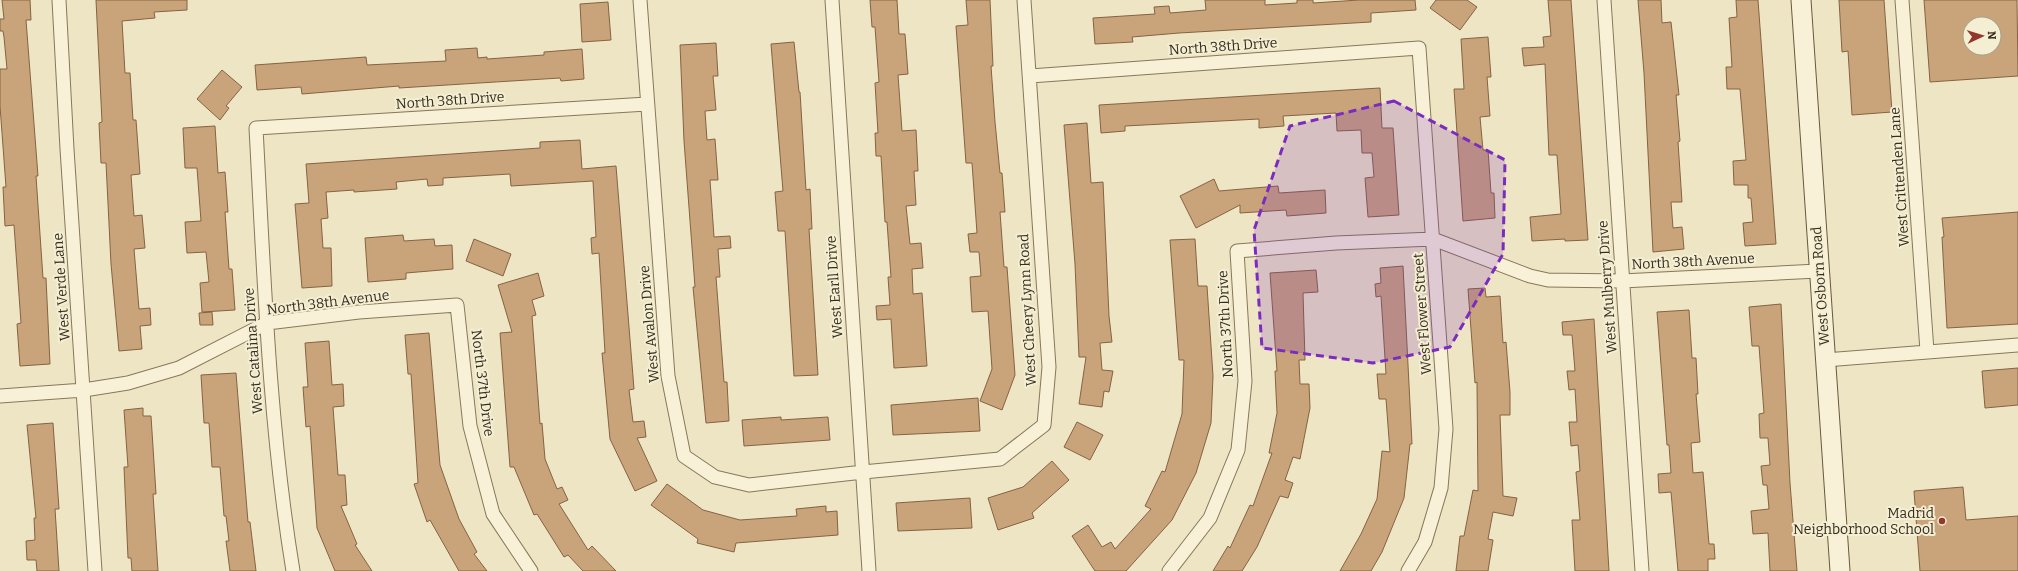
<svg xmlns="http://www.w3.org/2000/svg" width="2018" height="571" font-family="Bitter,serif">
<rect width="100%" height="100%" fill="#ede5c4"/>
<!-- building -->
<path fill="#c9a47b" stroke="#856342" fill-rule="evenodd" d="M2,0H30L31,20H26L38,176H36L43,278H46L50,364L20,366L17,324L21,323L14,225L5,226L3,187H6L0,106V69H7L4,37L3,31H0V19H4Z
M96,0H187V10L154,12L155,18L122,21L125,73H130L133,120H136L140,174L131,175L134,216L142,215L145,248L134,249L139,309L150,308L151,325L140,326L142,349L119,351L111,264L106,163H101L99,123L102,122Z
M870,0H897L899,34H905L908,74L898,75L902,131L916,130L918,171H914L916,205L906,206L910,244L921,243L923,268L912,269L913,294L922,293L927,366L894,368L891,319L877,320L876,306L890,305L888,277H891L887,222H885L881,156H876L875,133H878L875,83L879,82L875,27H872Z
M966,0H990L993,66H991L995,122L1000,173H1002L1005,212H1000L1004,267H1007L1015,375L1002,410L980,401L992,369L988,311L972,312L970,277L981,276L979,252H970L968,234L977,233L972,163H966L956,26L968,25Z
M1205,0H1265V5L1297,3V0H1313V3L1359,0H1415L1416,10L1371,13V22L1179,33L1132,37L1133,42L1095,44L1093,18L1155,14L1154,7L1169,6L1170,13L1206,10Z
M1436,0H1467L1477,7L1460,30L1430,8Z
M1548,0H1571L1588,240L1565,241V239L1532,241L1530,217L1561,214L1557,155H1549L1545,64L1524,66L1522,48L1544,47L1543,37L1551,36Z
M1638,0H1661L1662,23L1671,22L1679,95H1676L1680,141L1678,142L1682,202H1671L1673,228L1682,227L1684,249L1653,252L1644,73Z
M1736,0H1758L1776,244L1745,246L1743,223L1753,222L1751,198H1748V185H1734L1733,161L1746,160L1740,89H1727L1726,67H1732L1729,18L1737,17Z
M1839,0H1884L1892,112L1852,115L1848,51L1842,52Z
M1924,0H2017L2018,76L1930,82ZM1970,24H1994V48H1970Z
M608,2L611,40L582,42L580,4Z
M1488,37L1491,77H1487L1490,116L1480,117L1483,150H1488L1491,193H1494L1495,218L1463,221L1454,89H1464L1461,39Z
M794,42L799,92H800L806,190L810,189L812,229H809L818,375L794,376L785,231H778L775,192L783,191L771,44Z
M716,43L718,76H713L716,110L705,111L707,140L715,139L718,180H710L714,237L730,236L731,248L718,249L720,277H716L724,382H727L729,421L706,423L693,287H695L684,141L680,45Z
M477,48L478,58L487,57V59L544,55V52L582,49L584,79L561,81L560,78L399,88V86L302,94L301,87L257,90L255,65L366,57L367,65L446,61L445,50Z
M222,70L242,87L226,106L229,108L220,120L197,99Z
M1380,88L1382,128H1393L1399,215L1368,217L1365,178L1374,177L1372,153H1362L1361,130L1337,131L1336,113L1283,116L1284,126L1259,128V119L1125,126V131L1101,133L1099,105Z
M1087,123L1091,183L1103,182L1109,316L1112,342L1100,343L1102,370L1113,371L1109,392L1104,391L1102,407L1079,404L1086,357H1079L1075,264L1064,125Z
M215,126L218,173L225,172L228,212H225L229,269H232L235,310L202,312L200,283L209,282L206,252L187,253L185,222L201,221L197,168H185L183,128Z
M580,140L582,169L616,166L634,389L629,390L633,422L644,421L646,437L637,438L657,481L635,491L610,439L602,353H605L599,253L592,254L591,238L596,237L593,181L511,186L510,174L443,178V185L428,186L427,179L396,182L397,189L354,192V190L326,192L328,218L321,219L323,248H331L332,286L302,288L295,204L309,203L306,164L540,148V142Z
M1214,179L1219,191L1278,186L1279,193L1325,190L1326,213L1287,216L1286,210L1240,213V205L1196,228L1180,196Z
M2018,212V324L1947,328L1942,237H1944L1942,218Z
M403,235L404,241L434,239L435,246L452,245L453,269L406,273V279L368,282L365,238Z
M474,239L511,254L503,276L466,261Z
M1195,239L1198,286H1207L1213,376L1211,423L1196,473L1172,520L1126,571H1095L1072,536L1088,525L1102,547L1111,542L1115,549L1151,509L1145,506L1162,471L1165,472L1182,414L1184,360H1179L1170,240Z
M1403,266L1412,444H1410L1404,498L1382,552L1371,571H1340L1361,534L1377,499L1382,451L1390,452L1386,399H1379L1377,374H1386L1381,296L1376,297L1375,284L1381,283L1380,268Z
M1316,270L1318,292L1303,293L1305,360H1299L1300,384H1309L1310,408L1300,459L1293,457L1285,480L1293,483L1288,498L1280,496L1257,547L1242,571H1213L1228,546L1230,548L1250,505L1253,506L1272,453H1269L1277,413L1275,371H1277L1270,273Z
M538,273L544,296L532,300L536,315L532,316L540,424L542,423L545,459L557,489L562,487L568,500L559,504L588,550L592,546L616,571H583L568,555L564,557L537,514L534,515L514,467H510L500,333L512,332L498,285Z
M1485,288L1486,297L1500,296L1503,343L1506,342L1510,392V415H1500L1503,496L1517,498L1513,516L1493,512L1488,539L1493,540L1488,571H1456L1460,536H1464L1473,490L1478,491L1477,382L1475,383L1468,289Z
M1781,304L1790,483L1797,571H1770L1768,533L1753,534L1751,511L1769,509L1767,485H1763L1761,466L1770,465L1768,438H1760L1759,414L1764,413L1759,346H1752L1749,307Z
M1689,310L1692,358H1696L1698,394H1696L1700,442L1691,443L1693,473L1703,472L1709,544H1714L1715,559H1708V571H1678L1671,492L1659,493L1658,474L1671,473L1669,445H1667L1657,312Z
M212,312L213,325H200L199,313Z
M1594,319L1609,571H1575L1572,520H1580L1576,472L1580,471L1578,445L1571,446L1569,422H1577L1575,389L1569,390L1567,371H1575L1572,335H1563L1562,322Z
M429,333L440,465L459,519L477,552L474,554L487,571H459L430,520L427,522L414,484L418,483L411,374H408L405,335Z
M329,341L332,385L343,384L344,406L333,407L338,475H345L347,505L341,506L357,544L355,545L372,571H335L317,528L310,426L306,427L303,387H308L305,343Z
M2018,368V405L1985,408L1982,371Z
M236,373L248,522H250L256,571H230L226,541H229L226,516H224L220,467H212L209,423H204L201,375Z
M978,398L980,431L893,435L891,405Z
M143,408V416H151L156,494H153L158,571H132L131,558H128L124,467H128L124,410Z
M781,417V420L828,417L830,440L744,446L742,420Z
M1077,422L1103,435L1090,460L1064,447Z
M53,423L59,509H55L59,571H37L36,560H27L26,541L35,540L34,518H36L27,425Z
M1052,461L1069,480L1032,513L1034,518L998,530L988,498L1023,487Z
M667,484L703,510L740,520L797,516L796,509L826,506V512L837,511L838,535L736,543L734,552L697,543L698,539L651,505Z
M1963,487L1966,520L2018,516V571H1920L1914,491Z
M970,498L972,528L898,531L896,503Z"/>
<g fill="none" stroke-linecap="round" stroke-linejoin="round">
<!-- street casing -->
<g stroke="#87775b" stroke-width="15">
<path id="street" d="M59,0L67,149L95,571
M640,0L668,376L684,456L715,477L749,485L863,472L1000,459L1044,425L1049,367L1024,0
M832,0L869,571
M1604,0L1642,571
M1902,0L1927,351
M1030,76L1419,48L1446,429L1441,488L1425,542L1408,571
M1825,360L2018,345
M0,396L84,390L128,383L179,368L267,323L359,312L457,305L470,426L493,514L531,571
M293,571C269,425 264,276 256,128L647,104
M1169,571L1210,518L1238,450L1245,381L1237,251L1336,243L1433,239L1530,276L1548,280L1622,281L1818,271"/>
</g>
<!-- secondary casing -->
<g stroke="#68583e" stroke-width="21">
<path id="secondary" d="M1801,0L1840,571"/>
</g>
<!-- street -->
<use href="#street" stroke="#f8f1d7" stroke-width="13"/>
<!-- secondary -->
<use href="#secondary" stroke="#f8f1d7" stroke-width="19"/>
</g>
<!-- marked area -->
<path fill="#7b2cbf" fill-opacity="0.2" stroke="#7b2cbf" stroke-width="3" stroke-dasharray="8 5" stroke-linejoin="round" d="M1394,101L1505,160L1503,254L1450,347L1373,363L1262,348L1254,230L1290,126Z"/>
<!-- markers -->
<circle fill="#93372d" stroke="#f4eed3" stroke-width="1.5" cx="1942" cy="521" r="4"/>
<g text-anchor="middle" stroke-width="4" stroke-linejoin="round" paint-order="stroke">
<!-- street labels -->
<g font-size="14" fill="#372d1f" stroke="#f4eed3">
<text transform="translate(1223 46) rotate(-4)" y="5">North 38th Drive</text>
<text transform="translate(450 100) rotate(-4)" y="5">North 38th Drive</text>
<text transform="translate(1899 177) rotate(-94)" y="5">West Crittenden Lane</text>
<text transform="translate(1693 261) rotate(-3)" y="5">North 38th Avenue</text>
<text transform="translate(1820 286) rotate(-94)" y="5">West Osborn Road</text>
<text transform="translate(61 287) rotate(-94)" y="5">West Verde Lane</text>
<text transform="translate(834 287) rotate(-94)" y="5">West Earll Drive</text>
<text transform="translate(1607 287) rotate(-94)" y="5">West Mulberry Drive</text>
<text transform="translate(328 302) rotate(-7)" y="5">North 38th Avenue</text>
<text transform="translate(1027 310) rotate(-93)" y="5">West Cheery Lynn Road</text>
<text transform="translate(1422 314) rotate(-94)" y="5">West Flower Street</text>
<text transform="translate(649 324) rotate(-95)" y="5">West Avalon Drive</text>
<text transform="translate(1225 324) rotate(-93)" y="5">North 37th Drive</text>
<text transform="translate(253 351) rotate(-94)" y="5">West Catalina Drive</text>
<text transform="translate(483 383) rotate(83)" y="5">North 37th Drive</text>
</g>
<!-- poi labels -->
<g font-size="14" fill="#372d1f" stroke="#f4eed3" text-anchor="end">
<text x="1934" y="518">Madrid<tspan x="1934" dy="16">Neighborhood School</tspan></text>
</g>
</g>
<!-- north arrow -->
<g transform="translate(1982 36) rotate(86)"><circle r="19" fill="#f4eed3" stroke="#a8a18b"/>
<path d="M0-3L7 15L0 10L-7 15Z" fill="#93372d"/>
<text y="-6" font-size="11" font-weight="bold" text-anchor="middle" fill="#372d1f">N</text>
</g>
</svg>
